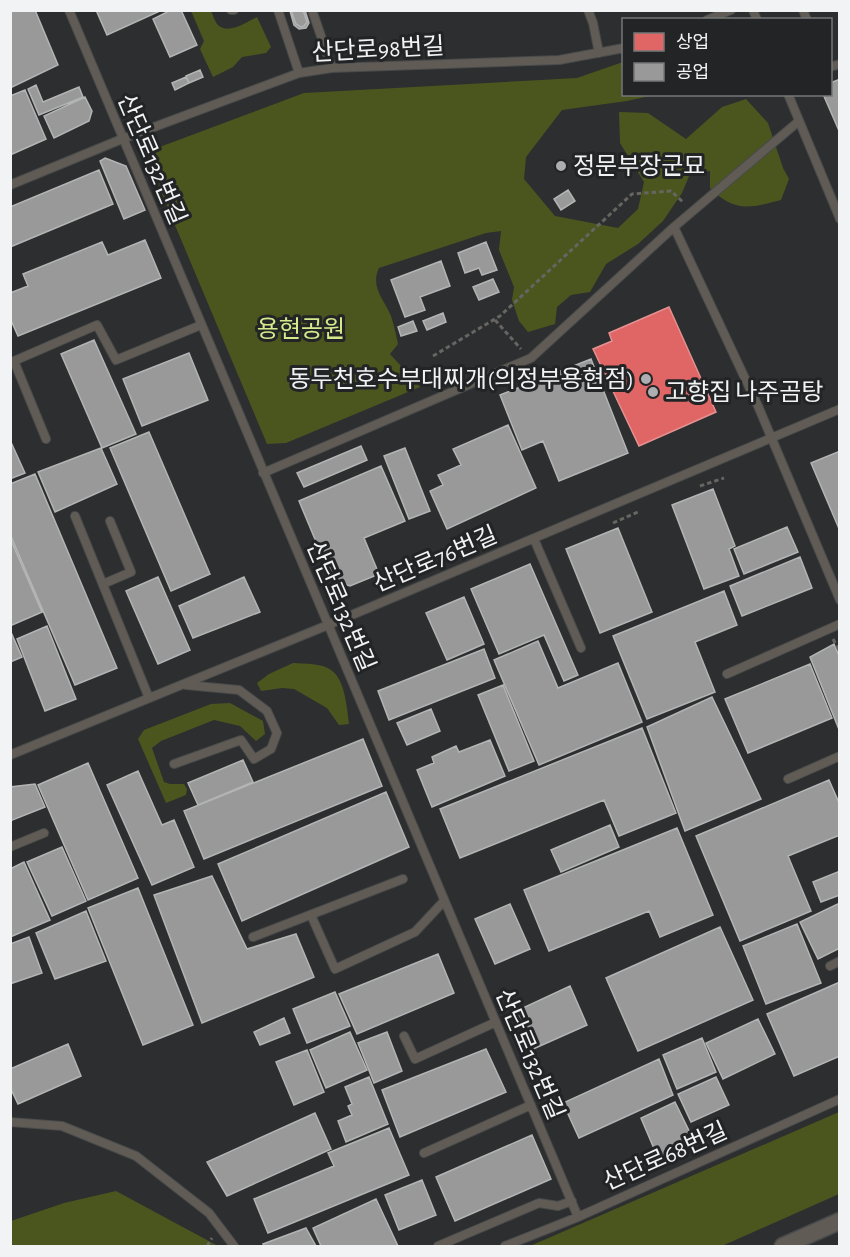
<svg xmlns="http://www.w3.org/2000/svg" width="850" height="1257" font-family="'Alegreya Sans','Noto Sans KR',sans-serif">
<rect width="100%" height="100%" fill="#2d2e2f"/>
<!-- green -->
<path fill="#4b561f" d="M191,11H211C213,15 215,22 218,25C228,35 247,22 257,17L271,47L266,53L242,57L233,67L213,77L200,49L204,41Z
M623,62L624,94L654,95L627,101L562,110L526,157L524,179L555,216L618,228L638,209L644,182L620,143L619,112L648,113L686,139L722,107L746,99L768,123L783,168L789,179L781,200C750,208 735,213 710,188V171L690,174L682,193L663,221L638,244L606,264L590,292L571,295L557,307L555,324L528,332L519,321L512,300L514,287L499,250L501,231L486,233L379,268C370,287 384,299 391,316C394,325 396,335 398,344L390,354L420,387L286,443L267,444L151,168L157,148L304,93L577,78Z
M293,663C304,664 322,663 331,670C345,679 347,708 349,724L339,725L327,708L294,689L282,688L261,691L257,683L269,674Z
M230,703L263,721L265,734L256,741L240,726L214,720L161,741L152,748L164,782L170,784H184L187,789L186,795L166,803L138,739L144,730L211,704Z
M839,1112V1194L722,1246H530Z
M116,1191L218,1246H11V1221L64,1203Z"/>
<!-- shops -->
<path fill="#e06666" stroke="#e59091" stroke-width="1.5" d="M669,307L716,412L639,446L593,349L612,341L609,333Z"/>
<!-- industry -->
<path fill="#999" stroke="#b3b4b4" stroke-width="1.5" d="M10,10H35L58,65L10,88Z
M96,10H162L107,35Z
M171,10H181L197,45L170,57L153,19Z
M303,10L307,22L304,26L301,27L296,24L292,13L293,10Z
M305,10L309,23L306,28L299,29L294,25L290,11Z
M200,70L203,77L189,83L186,76Z
M186,77L189,83L175,90L172,83Z
M840,79V133L823,94H830V83Z
M36,85L43,102L79,87L83,97L39,115L28,89Z
M25,90L46,139L10,155V96Z
M85,97L92,111L89,121L54,138L44,116Z
M105,158L126,166L145,210L124,219L100,161Z
M99,170L113,204L10,247V207Z
M568,190L575,201L561,210L554,199Z
M145,240L161,278L18,336L10,318V293L28,286L23,274L102,242L108,255Z
M486,242L497,270L482,275L479,268L465,273L458,253Z
M441,261L450,286L420,297L425,310L405,317L391,280Z
M493,279L499,292L479,300L473,287Z
M443,313L446,322L427,330L423,321Z
M413,321L417,331L401,336L398,327Z
M94,340L136,434L102,448L61,354Z
M189,353L208,400L142,426L123,379Z
M591,359L628,453L559,481L543,441L522,450L500,395Z
M508,425L536,488L447,529L430,491L443,485L438,475L461,465L453,449Z
M149,432L210,574L171,591L110,448Z
M10,440L25,473L10,479Z
M361,446L367,460L304,487L297,473Z
M101,448L117,484L55,512L38,472Z
M405,448L430,511L409,519L384,456Z
M840,451V531L811,463Z
M381,466L405,521L364,538L379,574L350,586L332,580L299,501Z
M35,474L117,668L75,685L10,534V484Z
M713,489L735,546L729,549L739,576L704,589L672,505Z
M787,527L798,552L744,574L734,549Z
M618,528L652,612L600,633L566,549Z
M10,538L42,612L12,625L10,622Z
M800,557L812,588L742,616L730,586Z
M530,564L578,675L564,681L544,635L499,654L471,589Z
M158,577L190,650L158,664L126,591Z
M244,577L260,612L193,638L179,606Z
M724,591L737,625L695,642L715,692L647,719L613,636Z
M464,597L484,644L447,660L426,613Z
M47,626L76,699L45,711L17,639Z
M10,630L22,657L10,662Z
M538,641L558,688L618,663L642,722L539,765L494,660Z
M834,644L840,658V732L810,657Z
M484,649L495,678L389,720L378,691Z
M810,664L832,718L748,753L725,699Z
M503,685L534,761L509,771L478,695Z
M712,697L761,799L685,831L647,727Z
M431,709L440,731L407,745L397,723Z
M642,728L676,813L619,836L604,800L460,858L440,809Z
M363,739L382,786L204,859L184,811Z
M490,740L505,776L432,807L417,770L434,763L432,757L456,746L459,752Z
M243,760L253,782L198,805L188,783Z
M88,763L138,878L88,900L38,785Z
M138,771L162,825L174,820L194,867L152,885L107,785Z
M829,780L840,805V835L788,856L811,911L740,941L696,836Z
M35,784L45,807L10,821V787Z
M386,792L409,847L242,921L218,864Z
M610,825L619,847L561,872L551,850Z
M677,828L713,915L660,937L649,911L549,951L524,890Z
M62,847L86,901L52,916L27,862Z
M24,862L50,920L10,937V869Z
M840,871V895L821,902L813,882Z
M212,876L247,949L296,934L314,977L202,1023L154,895Z
M138,888L193,1025L143,1045L88,908Z
M840,903V948L818,959L800,922Z
M510,904L530,949L495,964L475,919Z
M86,911L106,961L55,979L36,933Z
M797,924L821,983L766,1004L743,946Z
M720,927L753,1000L638,1051L606,978Z
M29,937L42,973L10,984V944Z
M438,954L454,993L357,1034L339,994Z
M840,982V1056L794,1076L767,1014Z
M570,986L587,1025L531,1050L514,1012Z
M335,992L350,1026L307,1043L293,1009Z
M284,1018L290,1033L260,1045L254,1032Z
M758,1019L775,1054L723,1079L706,1043Z
M350,1032L367,1070L326,1088L310,1050Z
M387,1032L402,1071L374,1083L358,1043Z
M702,1038L716,1072L677,1089L663,1055Z
M68,1044L81,1076L18,1104L10,1087V1069Z
M486,1049L506,1092L400,1137L382,1090Z
M307,1050L324,1092L294,1105L276,1062Z
M659,1059L673,1095L579,1138L563,1103Z
M369,1077L388,1124L346,1142L338,1121L352,1115L348,1106L352,1104L345,1087Z
M716,1077L729,1105L691,1122L678,1094Z
M675,1102L694,1141L658,1158L641,1118Z
M315,1113L331,1149L227,1196L207,1162Z
M389,1128L409,1175L268,1233L254,1199L334,1166L328,1153Z
M532,1135L551,1179L455,1221L436,1177Z
M422,1180L436,1215L399,1230L385,1195Z
M376,1199L398,1246H321L313,1228Z
M306,1228L316,1246H264L263,1244Z"/>
<g fill="none" stroke-linecap="round" stroke-linejoin="round">
<!-- lane casing -->
<g stroke="#484a4b" stroke-width="10">
<path id="lane" d="M69,10L578,1217
M231,10H234
M278,10L299,73
M312,10L332,68
M588,10L593,23L599,53
M753,10L757,20
M803,10L807,20
M707,20L731,10
M830,67L840,64
M788,94L840,219
M10,185L122,139L299,73L332,68L559,60L624,48
M674,227L758,406L840,600
M46,439L14,361L97,325L116,360L201,325
M263,473L531,358L674,227L799,121
M75,516L149,698
M534,539L581,648
M103,584L131,572L110,521
M727,674L840,624
M10,755L328,625L840,409
M174,764L241,740L254,759L271,749L277,733L267,711L239,690L186,685
M788,779L840,756
M10,847L44,833
M311,915L335,969L415,932L444,901
M253,937L403,879
M830,966L840,961
M404,1036L415,1059L496,1022
M10,1122L62,1126L136,1156L209,1213L234,1246
M424,1153L531,1105
M438,1246L539,1203L558,1206L572,1201
M505,1246L578,1217L840,1099"/>
</g>
<!-- street casing -->
<g stroke="#484a4b" stroke-width="19">
<path id="street" d="M783,1246L840,1221"/>
</g>
<!-- path -->
<path stroke="#666561" stroke-width="3" stroke-dasharray="4.5 3" stroke-linecap="butt" d="M495,320L521,349
M433,356L500,316L632,194L671,191L684,203
M700,486L724,478
M613,523L638,512
M833,639L840,652
M207,1246L212,1238"/>
<!-- lane -->
<use href="#lane" stroke="#605c55" stroke-width="8"/>
<!-- street -->
<use href="#street" stroke="#605c55" stroke-width="16"/>
</g>
<!-- markers -->
<g fill="#acaeaf" stroke="#222426" stroke-width="2">
<circle cx="561" cy="166" r="6"/>
<circle cx="646" cy="379" r="6"/>
<circle cx="653" cy="392" r="6"/>
</g>
<g text-anchor="middle" stroke-width="6" stroke-linejoin="round" paint-order="stroke">
<!-- street labels -->
<g font-size="24" fill="#f1f3f4" stroke="#222426">
<text transform="translate(378 49) rotate(-3)" y="8">산단로98번길</text>
<text transform="translate(152 159) rotate(67)" y="8">산단로132번길</text>
<text transform="translate(435 559) rotate(-23)" y="8">산단로76번길</text>
<text transform="translate(341 606) rotate(67)" y="8">산단로132번길</text>
<text transform="translate(530 1054) rotate(67)" y="8">산단로132번길</text>
<text transform="translate(665 1156) rotate(-24)" y="8">산단로68번길</text>
</g>
<!-- poi labels -->
<g font-size="24" fill="#f1f3f4" stroke="#222426" text-anchor="start">
<text x="573" y="174">정문부장군묘</text>
<text x="634" y="387" text-anchor="end">동두천호수부대찌개(의정부용현점)</text>
<text x="665" y="400">고향집 나주곰탕</text>
</g>
<!-- park labels -->
<g font-size="24" fill="#d4ea8b" stroke="#222426">
<text x="301" y="337">용현공원</text>
</g>
</g>
<!-- border -->
<rect width="850" height="1257" fill="none" stroke="#f1f3f4" stroke-width="24"/>
<!-- legend -->
<rect x="622" y="18" width="210" height="78" fill="#222426" stroke="#757778" stroke-width="1.5"/>
<rect x="634" y="33" width="30" height="18" fill="#e06666" stroke="#757778" stroke-width="1.5"/>
<text x="676" y="48" font-size="18" fill="#f1f3f4">상업</text>
<rect x="634" y="63" width="30" height="18" fill="#999999" stroke="#757778" stroke-width="1.5"/>
<text x="676" y="78" font-size="18" fill="#f1f3f4">공업</text>
</svg>
